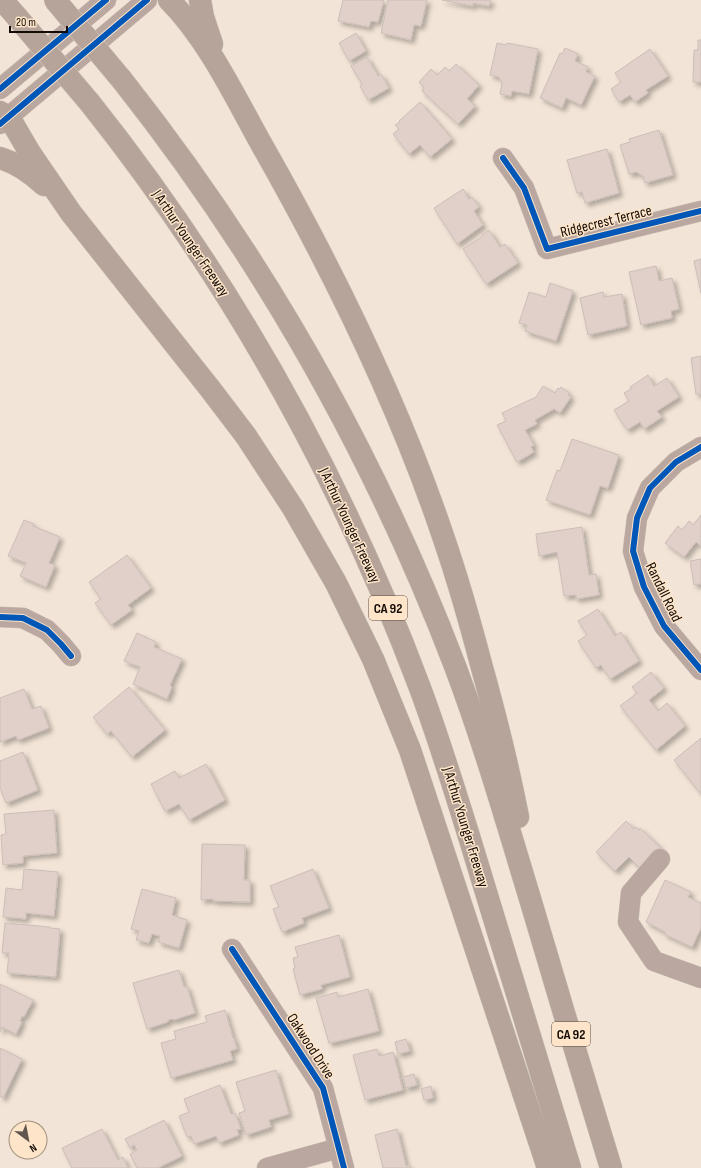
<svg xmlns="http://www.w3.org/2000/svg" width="701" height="1168" font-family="'Sofia Sans Condensed',sans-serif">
<defs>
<filter id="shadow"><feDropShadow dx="3.5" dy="3.5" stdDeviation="2" flood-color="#0004"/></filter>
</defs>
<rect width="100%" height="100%" fill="#f2e4d6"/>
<!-- building -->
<path fill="#e1cfc9" stroke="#ccbeb8" filter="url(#shadow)" d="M343,0H384L378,22L371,21L369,27L338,21Z
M388,0H427L421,26L414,25L411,40L381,33Z
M442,0H491L489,6L473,3V6Z
M356,33L366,51L349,61L339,43Z
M698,40H701V82H693L694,50H698Z
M497,43L506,45L507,43L538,49L529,94L512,91L511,96L500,94L502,83L499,77L490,75Z
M565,48L578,54L575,61L588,67L586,72L595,76L581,105L566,98L562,108L540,98L560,53L562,54Z
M650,49L668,76L646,90L648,93L635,102L630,95L619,102L611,89L621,82L615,73Z
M367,57L378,76L381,74L389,88L368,100L360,86L362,84L351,66Z
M456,64L479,85L467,99L475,106L458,124L422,91L424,88L419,82L431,69L437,75L445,67L449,71Z
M420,102L452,139L430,157L420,145L409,154L393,134L399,129L395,125L400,122L399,121Z
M659,130L673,175L645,183L643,176L636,172L629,174L620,145L630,142L629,139Z
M607,149L619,193L585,203L582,192L577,193L567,160Z
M463,189L469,199L472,197L479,207L474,211L483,225L457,244L434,208Z
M489,230L500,247L505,244L518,263L486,284L463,249L483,236L482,235Z
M701,259V293L694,261Z
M656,266L659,281L672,278L679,309L671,311L672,318L641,325L629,272Z
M550,283L573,291L556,341L525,331L527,325L519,323L529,292L546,297Z
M603,292L604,297L622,294L627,326L588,335L580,298Z
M701,356V394H696L691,358Z
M648,375L654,386L667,378L679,397L657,411L662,417L644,429L640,422L627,430L614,410L629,401L624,393L631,389L630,387Z
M543,386L555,393L558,388L559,389L561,387L569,393L568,395L571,397L560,413L554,409L535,420L537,424L525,430L534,445L531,447L534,452L517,462L497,425L506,421L502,413L536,397Z
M572,439L619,455L608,488L600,486L590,515L546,500L557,470L560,471Z
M701,515V546L696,542L684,557L665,543L678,526L682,530L689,521L693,525Z
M24,520L34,524L33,526L60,537L49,563L55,565L46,587L20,576L26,563L8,556Z
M582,527L589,575L596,574L599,595L576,599V595L564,596L557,552L539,556L536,534Z
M127,555L151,588L128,605L132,610L111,625L95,603L101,599L89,582Z
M701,559V584L694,585L690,561Z
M598,609L615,636L621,632L639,661L610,679L601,665L596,668L578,641L587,635L578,621Z
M137,633L156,642L154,647L182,659L170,685L172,687L167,699L133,684L140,667L124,661Z
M651,672L664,688L649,700L658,711L667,703L685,726L656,750L620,706L637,693L632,687Z
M129,687L165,730L132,757L111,731L107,734L93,717Z
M24,689L32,709L41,706L49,728L18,740L16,736L0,742V698Z
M701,738V794L674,760Z
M23,752L38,790L6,803L0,788V761Z
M206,764L225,800L189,820L179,804L165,811L151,784L175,771L179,778Z
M54,810L57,853L23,856V863L3,865L1,835L6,834L4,814Z
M626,821L634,829L636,827L639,830L640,828L661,848L641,869L629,857L615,871L596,852Z
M202,844L245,845L244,880H250V902L213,901V899L201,900Z
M24,869L58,872L54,916L26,913V919L3,917L6,888L22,890Z
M313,869L329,908L302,918L304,923L282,932L273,909L279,907L270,886Z
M665,880L691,892L688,897L701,903V928L692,947L664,934L665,932L646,922Z
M142,889L176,898L172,915L187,920L179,948L158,942L160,936L152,934L149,943L136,940L139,931L131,929Z
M5,923L50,927V928L60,929L56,977L7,973L9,953H2Z
M339,935L350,977L321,985L322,989L300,995L293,969L295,968L293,958L298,957L295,947Z
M179,970L184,987L187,986L195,1013L174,1020L173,1019L168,1020V1022L147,1029L133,983Z
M0,984L33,1000L24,1017L22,1016L20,1021L22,1022L16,1034L2,1027L0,1032Z
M368,989L379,1031L335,1042L329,1043L316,998L337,992L338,997Z
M225,1010L233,1038H234L237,1049L230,1051L233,1060L171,1078L161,1043L176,1039L174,1031L207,1022L205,1016Z
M406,1039L410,1051L398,1054L395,1042Z
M0,1048L22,1059L3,1098L0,1096Z
M377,1049L379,1056L393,1052L403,1090L365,1100L353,1055Z
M276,1070L289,1114L269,1120L271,1127L246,1135L239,1113L245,1111L236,1082Z
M414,1074L417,1085L406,1088L403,1077Z
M220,1085L231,1114L235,1113L241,1129L237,1130L239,1135L219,1143L216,1136L194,1144L191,1136L187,1137L179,1116L189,1112L184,1099Z
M431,1086L433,1098L424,1100L421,1089Z
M164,1120L182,1156L158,1168H137L130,1154L137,1150L134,1145L130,1148L125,1139Z
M102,1129L118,1160L123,1157L128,1168H72L62,1148Z
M397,1129L406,1166L409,1165L410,1168H383L375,1135Z"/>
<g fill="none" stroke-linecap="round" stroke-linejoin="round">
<!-- minor casing -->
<g stroke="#ccc1b7" stroke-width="21">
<path id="minor" d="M0,89L106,0
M0,124L147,0
M503,158L524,188L547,249L701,211
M701,447L676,462L650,488L637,518L633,551L644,587L664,626L701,670
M0,617L23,618L47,630L61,644L71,656
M660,859L631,893L628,922L654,961L701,978
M232,949L323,1088L344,1168
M267,1168L339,1148"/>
</g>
<!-- highway casing -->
<g stroke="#ccc1b7" stroke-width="23">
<path id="highway" d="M2,0L17,17
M169,0C208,39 236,99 263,147C334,272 398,402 444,539C458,580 470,622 481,664C495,714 508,765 518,817
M200,0L203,17L212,44
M122,80C262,257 374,454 455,666C484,743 507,823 531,902C557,991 584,1079 611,1168
M90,103C230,279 341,477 420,688C446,758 467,830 489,902C516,991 543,1079 570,1168
M0,112L9,117L30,153L71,213L211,390L246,436L293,508L336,583L373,659L410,750L548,1168
M0,158C17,163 31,173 44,185"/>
</g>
<!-- minor -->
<use href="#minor" stroke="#baa8a0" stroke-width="20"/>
<!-- highway -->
<use href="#highway" stroke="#b6a49a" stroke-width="22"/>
<!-- highway-bridge casing -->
<g stroke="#ccc1b7" stroke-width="23" stroke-linecap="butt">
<path id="highway-bridge" d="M55,0L122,80
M17,17L90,103"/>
</g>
<!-- highway-bridge -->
<use href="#highway-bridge" stroke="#b6a49a" stroke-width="22"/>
<!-- cycleway casing -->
<g stroke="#fee5ca" stroke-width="8">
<path id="cycleway" d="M0,89L106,0
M0,124L147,0
M503,158L524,188L547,249L701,211
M701,447L676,462L650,488L637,518L633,551L644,587L664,626L701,670
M0,617L23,618L47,630L61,644L71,656
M232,949L323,1088L344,1168"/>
</g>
<!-- cycleway -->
<use href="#cycleway" stroke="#0057b8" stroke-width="6"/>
</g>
<g text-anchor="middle" stroke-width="3" stroke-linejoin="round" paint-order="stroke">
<!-- shield labels -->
<g fill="#fee5ca" stroke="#5a4c3f" stroke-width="1">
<rect x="369" y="596" width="38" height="24" rx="3"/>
<rect x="552" y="1022" width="38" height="24" rx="3"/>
</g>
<g font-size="14" font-weight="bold" fill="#130b04">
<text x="388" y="613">CA 92</text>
<text x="571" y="1039">CA 92</text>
</g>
<!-- street labels -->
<g font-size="15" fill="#130b04" stroke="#fee5ca">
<text transform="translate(606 221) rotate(-14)" y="5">Ridgecrest Terrace</text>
<text transform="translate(191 243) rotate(56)" y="5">J Arthur Younger Freeway</text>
<text transform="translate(350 525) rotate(65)" y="5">J Arthur Younger Freeway</text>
<text transform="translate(664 592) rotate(64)" y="5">Randall Road</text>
<text transform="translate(466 827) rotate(73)" y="5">J Arthur Younger Freeway</text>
<text transform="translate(311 1046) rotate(57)" y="5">Oakwood Drive</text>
</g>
</g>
<!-- north arrow -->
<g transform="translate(28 1140) rotate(148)"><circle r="19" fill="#fee5ca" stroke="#a08e7b"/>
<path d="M0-3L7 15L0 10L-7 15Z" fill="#61574e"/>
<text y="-6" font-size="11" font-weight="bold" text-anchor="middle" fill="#130b04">N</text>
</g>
<!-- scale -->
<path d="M10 26v6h57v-6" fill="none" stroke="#130b04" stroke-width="2"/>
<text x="16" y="26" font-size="12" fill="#130b04" stroke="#fee5ca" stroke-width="3" paint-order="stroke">20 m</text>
</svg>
